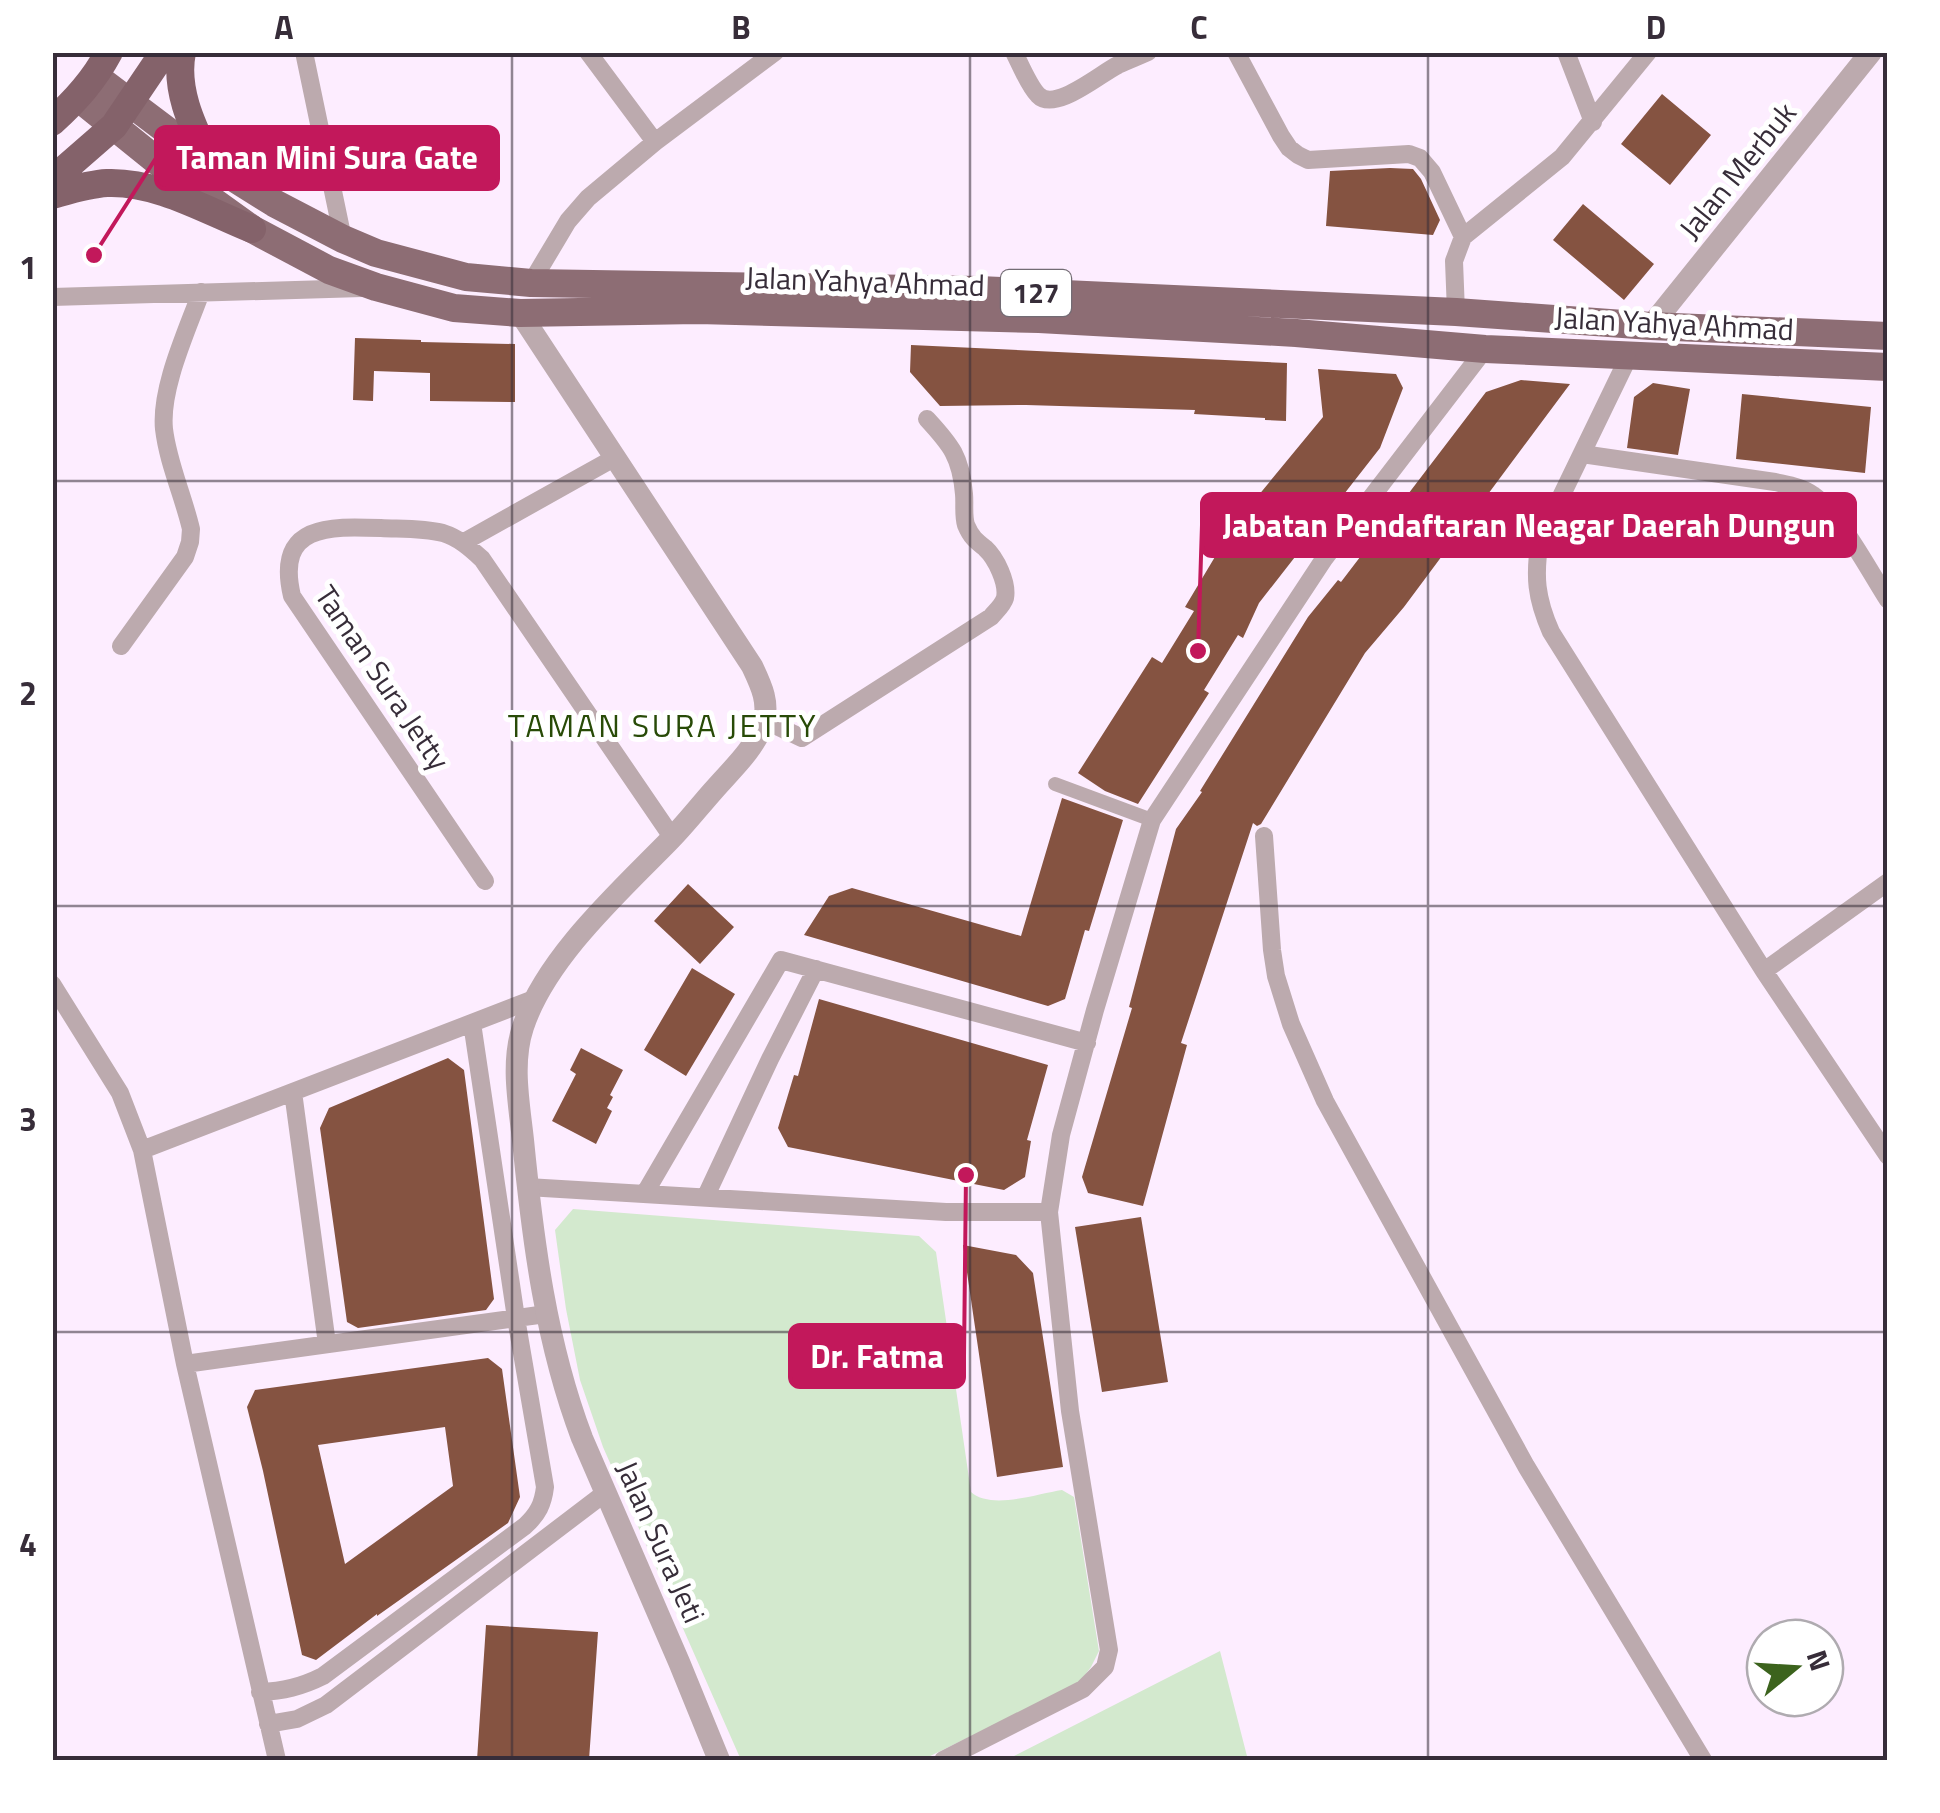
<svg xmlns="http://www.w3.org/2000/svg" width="1940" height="1813" font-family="'Titillium Web',sans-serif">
<rect width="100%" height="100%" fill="#fdedff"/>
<!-- green -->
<path fill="#d3e9ce" d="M573,1209L919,1236L936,1252L971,1492C991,1510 1036,1494 1062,1490L1074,1497L1099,1651L1091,1667L1078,1684L922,1760H741L603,1447L580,1380L566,1309L555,1230Z
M1220,1651L1248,1760H1006Z"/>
<!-- building -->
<path fill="#855341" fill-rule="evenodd" d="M1662,94L1711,135L1670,185L1621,144Z
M1390,168L1413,169L1421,179L1440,220L1433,235L1326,226L1330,171Z
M1583,204L1654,264L1624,300L1553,240Z
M355,338L421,340V342L515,344V402L430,401V373L374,371L373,401L353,400Z
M911,345L1287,363L1286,421L1265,420V418L1194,414L1195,410L1026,405L940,406L910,372Z
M1318,369L1396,374L1403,388L1380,448L1259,603L1243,638L1238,635L1204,690L1209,693L1138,804L1105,791L1078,773L1152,657L1162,663L1194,611L1185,607L1234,525L1323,417Z
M1521,380L1570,384L1404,607L1365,653L1261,824L1257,826L1253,823L1181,1043L1187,1045L1143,1206L1088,1193L1082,1177L1132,1008L1129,1007L1176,829L1202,792L1200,791L1308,617L1338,580L1341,582L1486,392Z
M1653,383L1690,389L1678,455L1627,448L1634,397Z
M1742,394L1871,407L1865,473L1736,459Z
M1062,798L1123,820L1089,931L1085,930L1065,999L1048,1006L804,935L829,896L852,888L1021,936Z
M688,884L734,927L700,964L654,921Z
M692,968L735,994L686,1076L644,1050Z
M819,999L1048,1065L1027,1140L1031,1141L1025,1177L1004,1190L788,1147L778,1128L794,1075L798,1076Z
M581,1048L623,1070L610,1095L613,1097L607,1108L612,1111L596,1144L552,1121L576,1074L570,1070Z
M448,1058L464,1070L494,1299L486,1310L358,1328L347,1322L320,1128L329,1108Z
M1141,1217L1168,1382L1102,1392L1075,1227Z
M963,1245L1016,1255L1033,1273L1063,1467L997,1477Z
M488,1358L502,1369L520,1497L508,1523L377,1616V1614L316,1660L302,1655L263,1471L247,1407L255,1390ZM445,1427L453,1486L345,1564L318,1445Z
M486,1625L598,1632L589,1760H477Z"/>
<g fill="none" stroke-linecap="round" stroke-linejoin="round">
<!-- pedestrian -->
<path stroke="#bcaaae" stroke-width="14" d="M1055,784L1152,820"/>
<!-- minor -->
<path stroke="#bcaaae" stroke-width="18" d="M304,52L343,239
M588,52L655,142
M1014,52C1020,64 1029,86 1038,95C1055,113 1101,73 1118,65C1127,60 1138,57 1148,52
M1236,52L1281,136L1289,148L1298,155L1308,160L1409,154L1420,158L1432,172L1463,237
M1566,52L1593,122
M531,283L568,221L588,198L655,142L775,52
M52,297L362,288
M1456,312L1454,261L1463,237L1562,157L1648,52
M1630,354L1540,540C1534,576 1536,598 1551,632L1764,971L1888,1156
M1582,454L1775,482C1788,485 1802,487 1813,495C1838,512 1870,572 1888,600
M464,542L616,457
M121,646L185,557L190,542L191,529C183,495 168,463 164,429C160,388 187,331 201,292
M764,720L802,738L991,617C996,611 1003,605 1005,598C1008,583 996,558 985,548C976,541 971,537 966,525C963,515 965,504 964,494C961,457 951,445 927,419
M1264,836L1272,950L1276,976L1291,1024L1325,1101L1526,1466L1703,1760
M485,881L292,596C275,524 329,526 381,528C401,529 423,528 443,533C459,538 470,548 482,559L672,837
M1764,971L1888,882
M52,984L120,1093L142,1150L185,1364L277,1760
M293,1092L327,1344
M142,1150L534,999
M527,1187L946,1212H1049
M645,1193L781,960L1087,1043
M705,1198L770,1059L816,969
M185,1364L546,1314
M260,1692C283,1691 301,1687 323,1676L525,1526C538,1514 543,1504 545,1487L516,1318L472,1023
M268,1724L297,1719L326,1705L605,1493
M943,1760L1083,1689L1105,1667L1109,1650L1070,1411L1049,1212L1061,1135L1095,1010L1152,820L1324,559L1485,349"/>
<!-- tertiary -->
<path stroke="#bcaaae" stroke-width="22" d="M520,313L752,666C761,685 770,703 763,724C754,750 731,770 713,791C698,808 684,826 668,842C618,893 546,958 523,1027C511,1063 519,1103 523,1140C533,1242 546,1343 582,1438L679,1662L719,1760
M1651,326L1871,52"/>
<!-- primary -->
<path stroke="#8d6d74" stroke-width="28" d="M96,77L210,163L274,203L343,239L376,253L466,277L531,283L979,290L1456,312L1651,326L1888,336
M79,98L157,161L252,229L329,270L376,287L454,308L520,313L698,310L1039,319L1296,333L1485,349L1888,367"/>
<!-- trunk -->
<path stroke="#84626a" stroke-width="28" d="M182,52C174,91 194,129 210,163
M52,122C76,100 94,80 109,52
M52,180L114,126L164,52
M52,195C70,190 89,184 107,183C157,181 207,211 252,229"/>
</g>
<!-- grid -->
<path fill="none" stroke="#372d39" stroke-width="2.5" stroke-opacity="0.55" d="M512,52V1760M970,52V1760M1428,52V1760M52,481H1888M52,906H1888M52,1332H1888"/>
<g text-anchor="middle" stroke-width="10" stroke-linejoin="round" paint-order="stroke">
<!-- shield labels -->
<rect fill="#fff" stroke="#736c74" stroke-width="2.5" x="1001" y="270" width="70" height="46" rx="8"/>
<g font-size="28" font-weight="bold" fill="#372d39">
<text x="1036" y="303">127</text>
</g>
<!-- street labels -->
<g font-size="30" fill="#372d39" stroke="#fff">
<text transform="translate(1738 171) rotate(-51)" y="10">Jalan Merbuk</text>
<text transform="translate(865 282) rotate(2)" y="10">Jalan Yahya Ahmad</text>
<text transform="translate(1674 324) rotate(3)" y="10">Jalan Yahya Ahmad</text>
<text transform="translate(382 678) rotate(56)" y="10">Taman Sura Jetty</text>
<text transform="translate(660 1542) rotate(66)" y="10">Jalan Sura Jeti</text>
</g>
<!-- neighbourhood labels -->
<g font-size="32" letter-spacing="2.5" fill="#284b07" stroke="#fff">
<text x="663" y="737">TAMAN SURA JETTY</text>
</g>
</g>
<!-- callouts -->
<path fill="none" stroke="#c2185b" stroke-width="4" d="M94 255L156 158M1198 651L1202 525M966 1175L964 1356"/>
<g fill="#c2185b" stroke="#fff" stroke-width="4">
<circle cx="94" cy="255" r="10"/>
<circle cx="1198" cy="651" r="10"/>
<circle cx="966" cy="1175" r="10"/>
</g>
<g fill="#c2185b" stroke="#c2185b" stroke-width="4">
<rect x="156" y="127" width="342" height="62" rx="10"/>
<rect x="1202" y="494" width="653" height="62" rx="10"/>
<rect x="790" y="1325" width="174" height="62" rx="10"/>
</g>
<g font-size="32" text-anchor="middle" font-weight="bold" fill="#fff">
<text x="327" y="169">Taman Mini Sura Gate</text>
<text x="1529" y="537">Jabatan Pendaftaran Neagar Daerah Dungun</text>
<text x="877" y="1368">Dr. Fatma</text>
</g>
<!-- border -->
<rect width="1940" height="1813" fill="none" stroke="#ffffff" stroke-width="110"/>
<!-- north arrow -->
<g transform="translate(1795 1668) rotate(72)"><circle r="48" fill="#ffffff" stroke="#afabb0" stroke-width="2.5"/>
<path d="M0-8L18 38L0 25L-18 38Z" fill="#3c631d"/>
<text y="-15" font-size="28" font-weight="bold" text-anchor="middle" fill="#372d39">N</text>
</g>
<rect x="55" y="55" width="1830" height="1703" fill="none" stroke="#372d39" stroke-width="4"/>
<g font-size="32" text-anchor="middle" font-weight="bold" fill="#372d39">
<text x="284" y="39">A</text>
<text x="741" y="39">B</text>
<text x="1199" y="39">C</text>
<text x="1656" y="39">D</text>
<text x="28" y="279">1</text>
<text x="28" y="705">2</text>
<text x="28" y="1131">3</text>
<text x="28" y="1556">4</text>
</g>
</svg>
